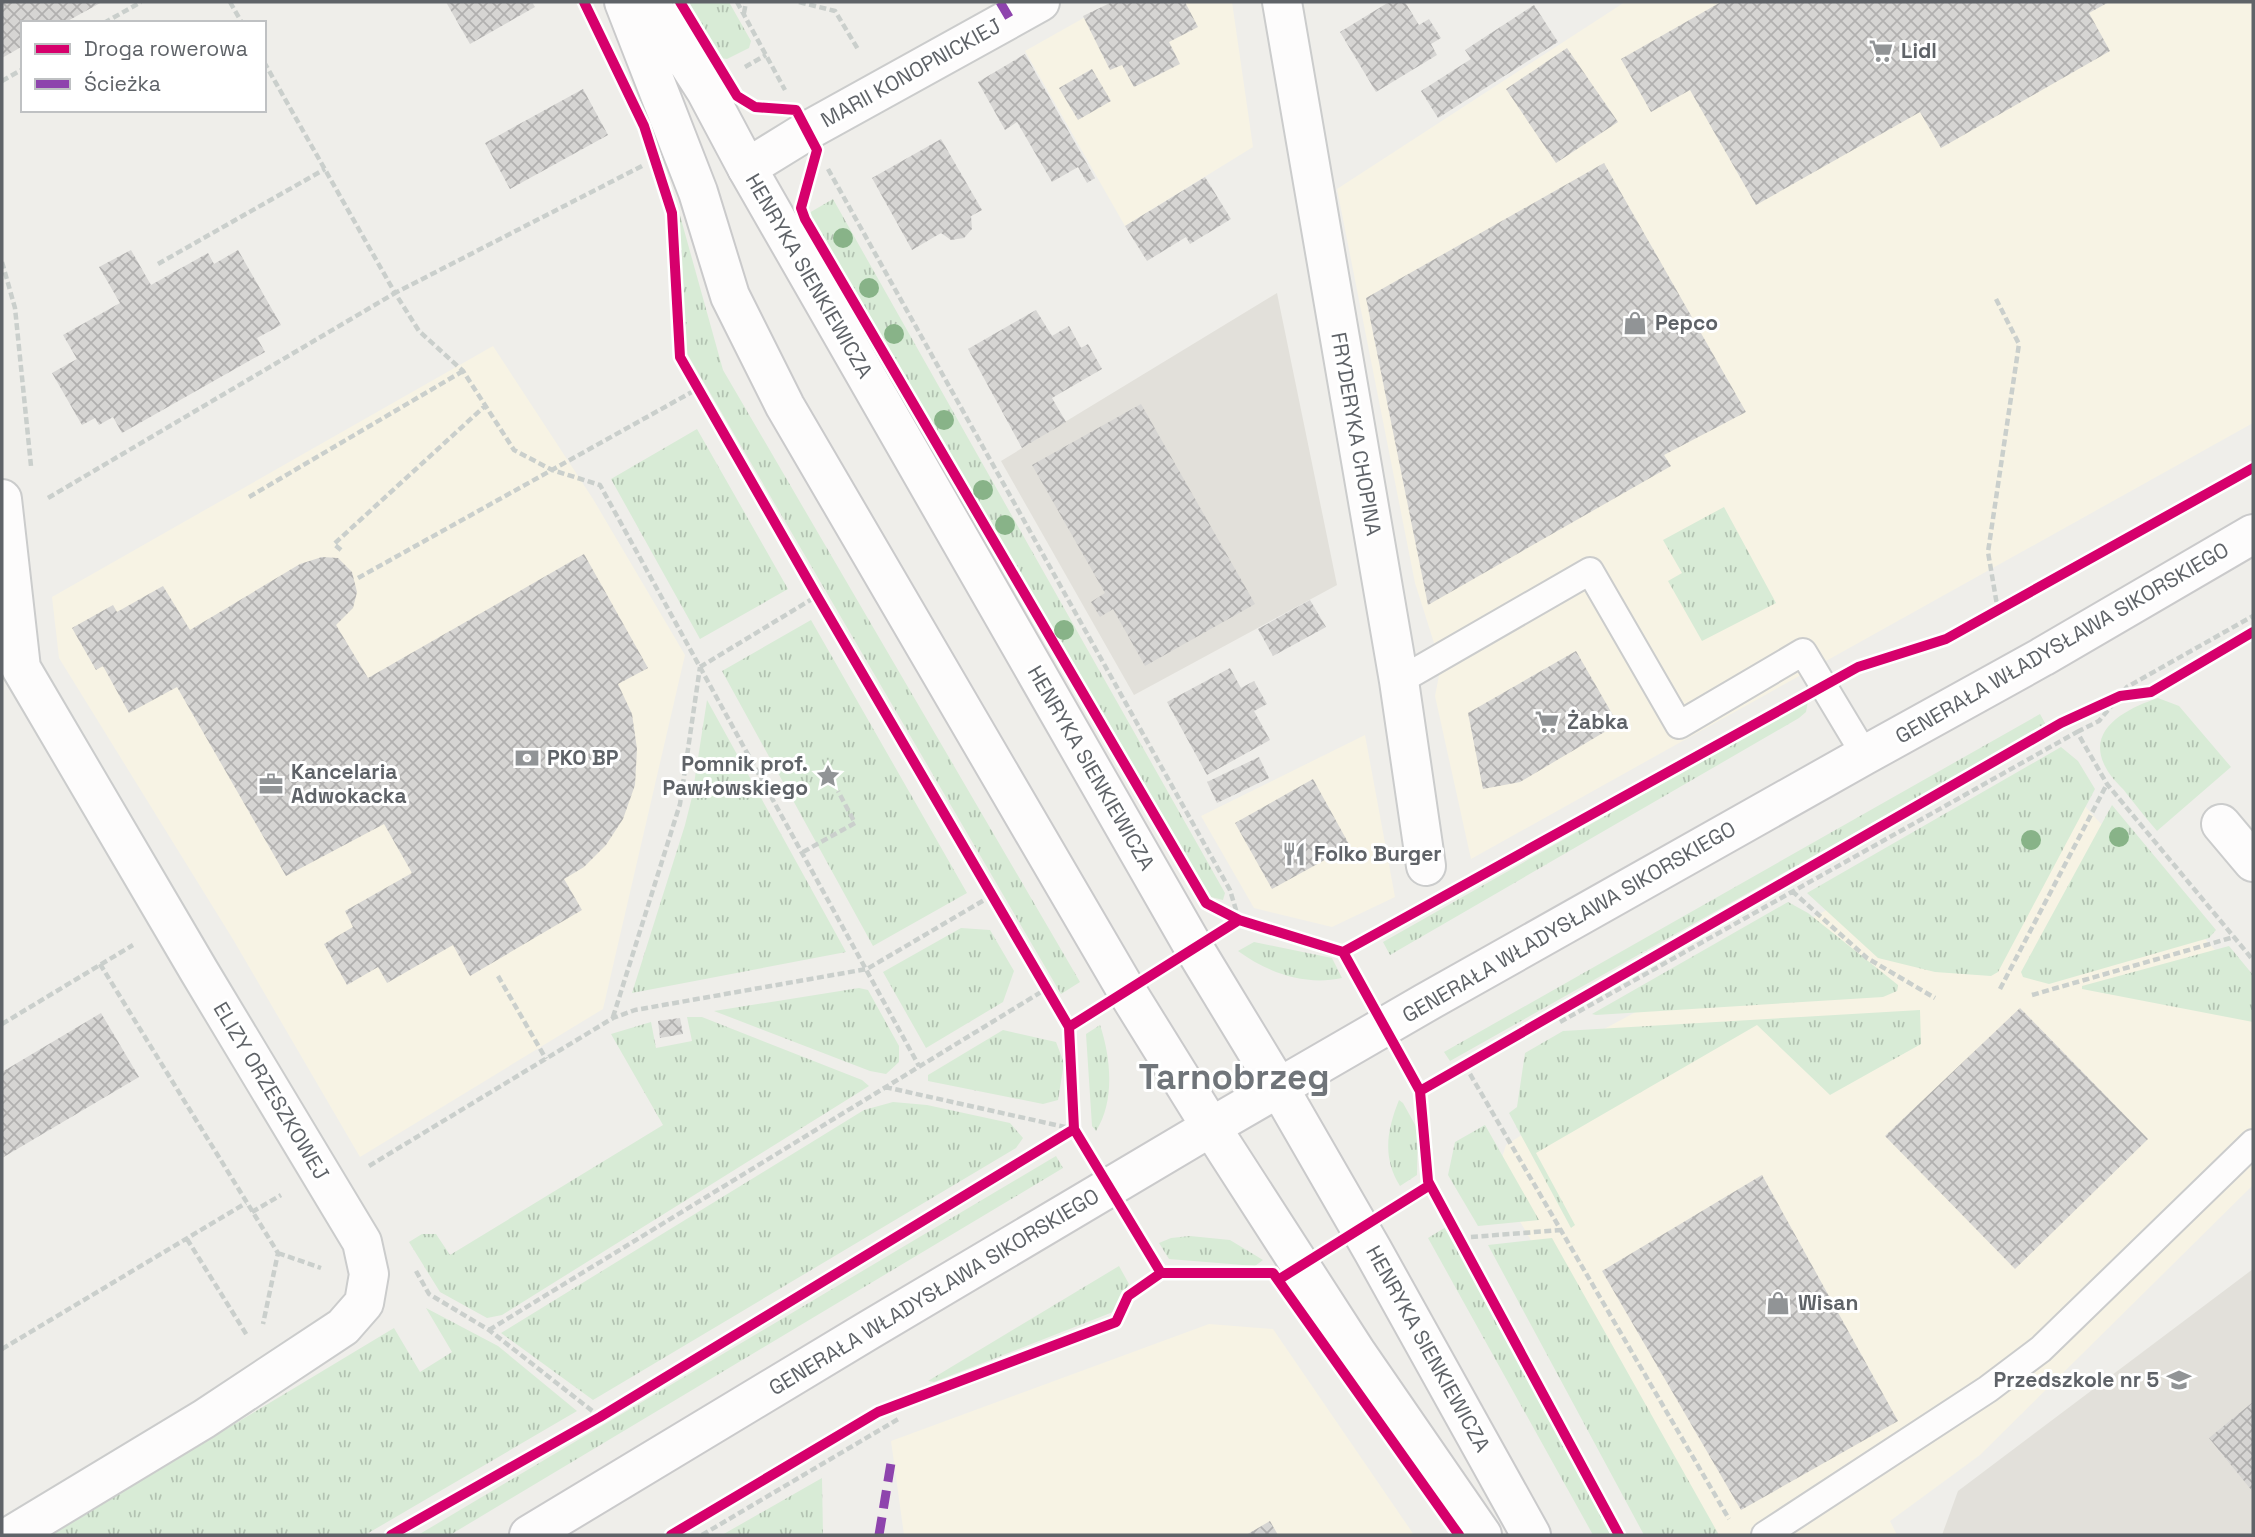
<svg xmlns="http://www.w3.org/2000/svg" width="2255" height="1537" font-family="'Space Grotesk',sans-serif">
<defs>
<pattern id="grass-tufts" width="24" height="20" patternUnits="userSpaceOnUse" patternTransform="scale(1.75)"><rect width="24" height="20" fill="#d8ebd6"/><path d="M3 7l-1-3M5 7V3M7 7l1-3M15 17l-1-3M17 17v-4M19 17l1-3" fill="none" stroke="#b2c2b1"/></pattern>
<pattern id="building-cross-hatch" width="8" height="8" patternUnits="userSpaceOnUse" patternTransform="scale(1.75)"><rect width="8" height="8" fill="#d6d5d3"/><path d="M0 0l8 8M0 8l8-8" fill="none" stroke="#b1b0af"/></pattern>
</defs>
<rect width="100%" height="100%" fill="#efeeea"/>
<!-- commercial -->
<path fill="#f7f3e4" d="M1112,2H1232L1253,147L1125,226L1025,51Z
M1625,2H2253V423L1471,859L1435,696L1441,665L1415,583L1337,189Z
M493,346L593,499L685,655L603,1009L360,1157L234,941L59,658L52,597Z
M1365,735L1395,897L1332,927L1254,908L1201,816Z
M2064,783L2253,992V1185L1980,1455L1890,1521L1897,1535H1704L1495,1179L1506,1145L1563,1109L1576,1044Z
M1209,1324L1273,1329L1414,1535H904L891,1441Z"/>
<!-- education -->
<path fill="#e2e0da" d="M1277,293L1337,585L1134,695L1001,461Z
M2253,1269V1535H1942L1958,1491Z"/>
<!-- grass -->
<path fill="url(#grass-tufts)" d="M689,2H729L751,41L749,48L727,59L721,58Z
M833,199L1225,893L1223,900L1211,897L809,213Z
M679,212L723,370L1080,982L1061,994L685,350Z
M697,429L788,589L700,639L611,479Z
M1724,507L1776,603L1702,641L1668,581L1682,573L1663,540Z
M811,620L967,893L873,946L722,671Z
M2158,698L2179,706L2231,767L2157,831C2145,817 2134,803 2123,789C2117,783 2110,776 2106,768C2084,729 2128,708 2158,698Z
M707,700L846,952L632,993L685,825L692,797Z
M1808,701L1806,712L1799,718L1390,955L1383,942Z
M2040,714L2046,725L1450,1061L1444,1052Z
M2061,747L2078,761L2095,789L1998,972L1991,976L1935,972L1878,958L1807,893Z
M2112,805L2216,930L2209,938L2049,984L2023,977L2021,972Z
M1788,902L1808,913L1898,985L1897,991L1883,997L1596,1015L1592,1014Z
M961,928L990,930L1014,971L1003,1002L926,1048L883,972Z
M1254,942L1332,958L1342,978C1305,986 1268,973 1238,951Z
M2229,946L2253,975V1022L2082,989V986Z
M859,988L868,990L899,1046V1062L886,1074L870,1071L714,1011Z
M1920,1010L1921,1044L1830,1095L1757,1025L1536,1153L1575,1225L1571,1228L1509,1113L1517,1107L1525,1053L1563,1031Z
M687,1017H702L862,1080L869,1086L502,1315L487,1318L440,1292L409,1242L422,1234H436L450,1255L663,1125L611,1034L651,1022L656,1048L692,1041Z
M1100,1025C1111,1058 1115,1101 1096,1131L1092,1126L1086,1034Z
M1003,1030L1056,1042L1064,1063L1058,1100L1043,1104L928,1081V1075Z
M1399,1100L1403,1103L1418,1130L1417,1175L1400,1186C1382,1157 1387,1130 1399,1100Z
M893,1102L927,1105L1010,1123L1023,1138L1016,1148L593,1400L501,1333L864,1110Z
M1485,1125L1539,1220L1478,1226L1448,1175L1455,1142Z
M1056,1156L1063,1168L450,1535H418Z
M1446,1227L1611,1535H1593L1428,1238Z
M1190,1236L1230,1240L1263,1260L1255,1266L1169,1259L1159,1243L1171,1238Z
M1552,1238L1719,1535H1644L1488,1245Z
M1119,1266L1129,1284L1113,1312L934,1382L928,1381Z
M426,1308L498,1346L577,1411L365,1535H50L394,1328L420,1372L452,1352Z
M822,1478L823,1535H722Z"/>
<!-- building -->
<path fill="url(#building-cross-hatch)" d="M2,2H102L64,23H23V46L2,58Z
M446,2H532L535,7L470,44Z
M1112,2H1185L1198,27L1169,42L1180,64L1134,87L1122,65L1110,70L1083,16Z
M1389,2H1405L1419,25L1429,19L1441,38L1431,44L1437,55L1376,92L1340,32Z
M1721,2H2109L2089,13L2110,51L1941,148L1920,112L1756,205L1690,90L1651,112L1621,59Z
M1534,5L1558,42L1438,118L1421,91L1471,59L1465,50Z
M1567,48L1618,122L1556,163L1506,89Z
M1025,54L1095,178L1087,183L1078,167L1052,182L1017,122L1005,130L978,82Z
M1092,69L1111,101L1078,120L1059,88Z
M583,89L608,135L510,189L485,143Z
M941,139L982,210L971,216L972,229L964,238L951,240L941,233L912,250L872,178Z
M1604,163L1746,412L1664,455L1671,466L1428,605L1366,298Z
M1205,177L1231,219L1190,244L1186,237L1147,261L1125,226Z
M131,250L151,285L208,253L214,264L238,250L281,325L257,338L265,352L122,433L113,417L99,425L95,418L82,425L52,373L77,359L63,335L120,303L99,267Z
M1036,310L1052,336L1069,326L1081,348L1088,344L1102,369L1052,398L1066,422L1022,448L968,349Z
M1141,404L1255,604L1145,666L1113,609L1100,617L1091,602L1105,593L1032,465Z
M584,554L648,668L618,684L632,714L637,749L635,785L623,819L606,845L584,867L564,879L582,910L470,976L453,945L387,983L378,967L347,985L324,944L353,927L345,911L412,873L384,824L286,876L177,687L129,713L103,666L96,670L72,628L113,605L117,612L163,586L190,630L300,564L322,557L338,558L352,572L357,592L353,608L336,625L368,678Z
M1310,600L1326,627L1273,656L1258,629Z
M1576,651L1618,724L1520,782L1483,789L1468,713Z
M1230,668L1241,688L1254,681L1267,704L1254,711L1270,740L1207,775L1167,702Z
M1259,757L1269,778L1217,803L1207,782Z
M1313,779L1350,846L1272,889L1235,823Z
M2020,1008L2148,1139L2015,1269L1885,1136Z
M101,1013L139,1077L2,1158V1072Z
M680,1018L683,1034L660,1038L658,1021Z
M1762,1175L1898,1421L1741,1510L1602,1271Z
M2253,1402V1492L2209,1438Z
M1270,1521L1278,1535H1246Z"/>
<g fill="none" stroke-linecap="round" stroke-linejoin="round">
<!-- lane casing -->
<g stroke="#cbcccc" stroke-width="30">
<path id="lane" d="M1399,681L1590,571L1679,725L1803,652L1865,755
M1765,1535L1988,1389L2041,1349L2253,1143"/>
</g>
<!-- street casing -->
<g stroke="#cbcccc" stroke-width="42">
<path id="street" d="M1282,2L1399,681L1426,866
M747,168L807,131L1040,2
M2,499L21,668L199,971L362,1242L369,1274L364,1303L343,1327L204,1419L12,1535
M2221,824L2253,862"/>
</g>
<!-- secondary casing -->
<g stroke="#cacacb" stroke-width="42">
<path id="secondary" d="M624,2L698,192L730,296L785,406L1126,990L1211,1127L1356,1352L1482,1535
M649,2L706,91L747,168L1194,948L1279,1088L1373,1251L1531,1535
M529,1535L869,1330L1211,1127L1425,1003L1865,755L2042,657L2253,534"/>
</g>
<!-- path -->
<path stroke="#cacfcc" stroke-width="4.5" stroke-dasharray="7 3.5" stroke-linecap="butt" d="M230,2L242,23
M737,2L785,90
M799,2L835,11L859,51
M744,13L746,2
M104,23L141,2
M745,67L766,55
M2,81L23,69
M642,166L395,293L419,331L463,371L514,450L552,470L600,485L919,1066
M828,169L1230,890L1239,920
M2,262L15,308L31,466
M158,264L325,169
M1996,299L2019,344L1988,552L1998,611
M249,497L463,371
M48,498L395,293L264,62
M341,550L334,544L486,405
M358,578L699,388
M700,667L817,596
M2077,732L2099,721L2127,687L2253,616
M803,852L855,823L838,791
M1792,891L1867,958L1935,998
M100,964L278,1253L263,1324
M498,976L546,1059
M2000,989L2107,784
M2032,995L2234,937
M613,1017L680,804L700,667
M1560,1022L2077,732L2107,784L2253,960
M2,1024L133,945
M1470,1074L1729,1519
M885,1087L1074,1129
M369,1166L613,1018L635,1010L867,969L991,896
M252,1212L281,1195
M1471,1237L1561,1230
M187,1239L248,1337
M278,1253L321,1268
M416,1271L429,1294L489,1330L600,1417
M489,1330L1046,989
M2,1349L246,1203
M702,1535L900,1418"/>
<!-- lane -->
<use href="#lane" stroke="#fdfcfc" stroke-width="26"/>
<!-- street -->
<use href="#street" stroke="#fdfcfc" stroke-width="38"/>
<!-- secondary -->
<use href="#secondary" stroke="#fdfcfc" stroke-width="38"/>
<!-- quiet -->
<path stroke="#8e44ad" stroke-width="9" stroke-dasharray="18 9" stroke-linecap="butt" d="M1000,2L1010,19
M879,1535L891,1463"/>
<!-- cycleway casing -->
<g stroke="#fff" stroke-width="15">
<path id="cycleway" d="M680,2L737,96L755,107L796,110L817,150L801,208L805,219L1206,903L1239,920L1343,952L1858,667L1946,639L2253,468
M1343,952L1420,1091
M1069,1027L1239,920
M1074,1129L1161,1273
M1278,1280L1430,1185
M391,1535L600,1417L1074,1129L1069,1027L817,596L680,357L672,213L644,126L584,2
M671,1535L878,1412L1116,1322L1128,1296L1161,1273H1273L1459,1535
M1619,1535L1428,1181L1420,1091L2061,723L2120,696L2151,692L2253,632"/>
</g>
<!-- cycleway -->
<use href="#cycleway" stroke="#d6006c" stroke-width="10"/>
</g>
<!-- trees -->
<g fill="#88b388">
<circle cx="843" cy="238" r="10"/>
<circle cx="869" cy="288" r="10"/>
<circle cx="894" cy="334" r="10"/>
<circle cx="944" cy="420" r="10"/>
<circle cx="983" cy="490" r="10"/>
<circle cx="1005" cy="525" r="10"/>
<circle cx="1064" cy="630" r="10"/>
<circle cx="2119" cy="837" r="10"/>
<circle cx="2031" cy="840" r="10"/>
</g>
<!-- icons -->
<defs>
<g id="supermarket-bare" transform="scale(1.89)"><path d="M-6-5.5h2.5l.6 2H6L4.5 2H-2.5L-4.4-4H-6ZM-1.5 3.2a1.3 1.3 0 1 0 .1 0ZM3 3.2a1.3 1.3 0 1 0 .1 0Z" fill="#919496" stroke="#fff" stroke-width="2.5" paint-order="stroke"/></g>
<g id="shop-bare" transform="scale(1.89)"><path d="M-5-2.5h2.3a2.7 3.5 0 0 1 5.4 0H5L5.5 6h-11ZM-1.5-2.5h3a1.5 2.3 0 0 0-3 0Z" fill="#919496" stroke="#fff" stroke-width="2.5" paint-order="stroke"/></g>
<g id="bank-bare" transform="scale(1.89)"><path d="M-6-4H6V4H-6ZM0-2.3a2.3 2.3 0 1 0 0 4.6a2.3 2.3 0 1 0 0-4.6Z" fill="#919496" stroke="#fff" stroke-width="2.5" paint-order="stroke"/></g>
<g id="sight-bare" transform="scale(1.89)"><path d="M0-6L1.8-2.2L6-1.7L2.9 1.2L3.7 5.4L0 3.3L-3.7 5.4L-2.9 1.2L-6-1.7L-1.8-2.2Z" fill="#919496" stroke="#fff" stroke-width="2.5" paint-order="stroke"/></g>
<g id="office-bare" transform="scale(1.89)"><path d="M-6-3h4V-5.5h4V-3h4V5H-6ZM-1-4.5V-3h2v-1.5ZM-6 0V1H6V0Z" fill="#919496" stroke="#fff" stroke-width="2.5" paint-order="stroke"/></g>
<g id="restaurant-bare" transform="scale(1.89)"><path d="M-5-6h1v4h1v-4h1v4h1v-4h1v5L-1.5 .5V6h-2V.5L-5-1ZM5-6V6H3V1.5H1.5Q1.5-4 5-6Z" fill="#919496" stroke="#fff" stroke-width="2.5" paint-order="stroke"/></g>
<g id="school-bare" transform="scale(1.89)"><path d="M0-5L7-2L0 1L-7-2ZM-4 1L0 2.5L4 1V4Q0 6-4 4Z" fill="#919496" stroke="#fff" stroke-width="2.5" paint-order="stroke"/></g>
</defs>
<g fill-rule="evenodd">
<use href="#supermarket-bare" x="1881" y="51"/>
<use href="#shop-bare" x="1635" y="323"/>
<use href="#supermarket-bare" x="1547" y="722"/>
<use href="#bank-bare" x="527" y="758"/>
<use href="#sight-bare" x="828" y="776"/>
<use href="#office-bare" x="271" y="784"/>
<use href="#restaurant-bare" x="1294" y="854"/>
<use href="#shop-bare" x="1778" y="1303"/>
<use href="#school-bare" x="2179" y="1380"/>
</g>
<g text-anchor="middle" stroke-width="6" stroke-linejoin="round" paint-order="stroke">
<!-- poi labels -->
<g font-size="21" font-weight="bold" fill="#5f6368" stroke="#fff" text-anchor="start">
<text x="1901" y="58">Lidl</text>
<text x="1655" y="330">Pepco</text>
<text x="1567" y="729">Żabka</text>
<text x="547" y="765">PKO BP</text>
<text x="808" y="771" text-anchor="end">Pomnik prof.<tspan x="808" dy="24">Pawłowskiego</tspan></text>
<text x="291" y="779">Kancelaria<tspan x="291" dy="24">Adwokacka</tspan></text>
<text x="1314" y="861">Folko Burger</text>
<text x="1798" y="1310">Wisan</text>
<text x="2159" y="1387" text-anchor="end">Przedszkole nr 5</text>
</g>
<!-- street labels -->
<g font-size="21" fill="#5f6368" stroke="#fff">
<text transform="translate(911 73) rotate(-29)" y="7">MARII KONOPNICKIEJ</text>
<text transform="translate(809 276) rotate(60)" y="7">HENRYKA SIENKIEWICZA</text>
<text transform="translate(1356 434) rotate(80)" y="7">FRYDERYKA CHOPINA</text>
<text transform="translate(2062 643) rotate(-30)" y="7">GENERAŁA WŁADYSŁAWA SIKORSKIEGO</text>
<text transform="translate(1091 768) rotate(60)" y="7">HENRYKA SIENKIEWICZA</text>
<text transform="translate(1569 922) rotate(-30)" y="7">GENERAŁA WŁADYSŁAWA SIKORSKIEGO</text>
<text transform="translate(271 1091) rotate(59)" y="7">ELIZY ORZESZKOWEJ</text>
<text transform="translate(934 1292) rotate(-31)" y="7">GENERAŁA WŁADYSŁAWA SIKORSKIEGO</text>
<text transform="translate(1428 1349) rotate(61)" y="7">HENRYKA SIENKIEWICZA</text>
</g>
<!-- town labels -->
<g font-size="35" font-weight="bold" fill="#70757a" stroke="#fff">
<text x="1234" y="1089">Tarnobrzeg</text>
</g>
</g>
<!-- border -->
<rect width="2255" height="1537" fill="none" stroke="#5f6368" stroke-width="7"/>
<!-- legend -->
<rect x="21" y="21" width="245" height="91" fill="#ffffff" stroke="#bfc1c3" stroke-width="2"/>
<rect x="35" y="44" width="35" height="10" fill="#d6006c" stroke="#bfc1c3" stroke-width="2"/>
<text x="84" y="56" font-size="21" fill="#5f6368">Droga rowerowa</text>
<rect x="35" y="79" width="35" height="10" fill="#8e44ad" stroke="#bfc1c3" stroke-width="2"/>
<text x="84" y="91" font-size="21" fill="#5f6368">Ścieżka</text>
</svg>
